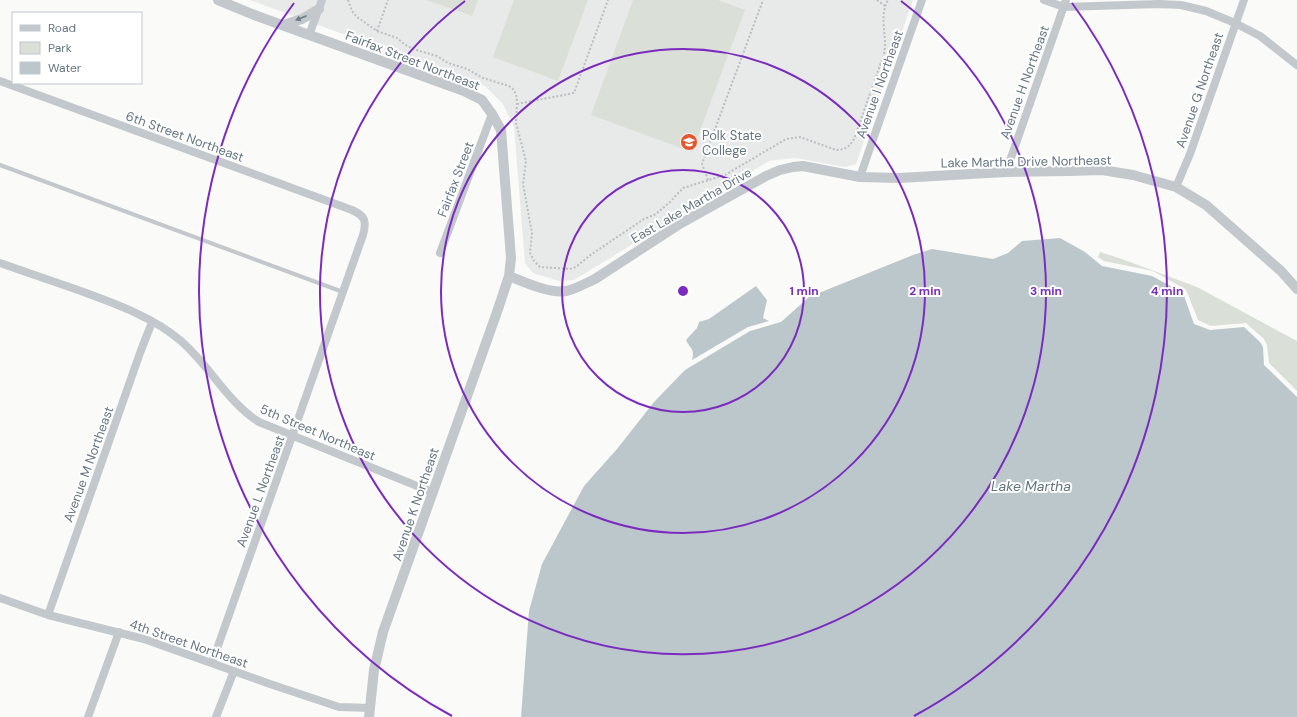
<svg xmlns="http://www.w3.org/2000/svg" width="1297" height="717" font-family="'DM Sans',sans-serif">
<rect width="100%" height="100%" fill="#fafaf8"/>
<!-- built -->
<path fill="#e8e9e9" d="M250,0H913L856,164L845,167L795,158L769,161L574,280L559,281L533,273L525,263L514,127L503,104L485,86Z"/>
<!-- green -->
<path fill="#dadfd7" d="M427,0H478L472,16Z
M514,0H588L558,81L493,57Z
M633,0H718L745,10L692,152L591,115Z
M1100,252L1122,259L1197,287L1297,341V391L1269,363L1267,345L1264,339L1246,323L1211,326L1198,320L1187,292L1185,289L1153,271L1104,261L1098,257Z"/>
<!-- water -->
<path fill="#bbc7cb" d="M1060,238L1085,252L1102,266L1152,276L1183,293L1194,324L1210,330L1244,327L1260,342L1263,347L1264,365L1297,397V717H521L529,611L542,564L584,486L617,449L654,402L685,370L750,331L781,322L809,297L913,255L932,249L993,259L1008,253L1022,241Z
M756,286L767,300L763,318L769,321L748,327L692,360C695,348 690,349 686,340L697,328L699,322L709,319Z"/>
<g fill="none" stroke-linecap="round" stroke-linejoin="round">
<!-- path -->
<path stroke="#bbbfc2" stroke-width="2" stroke-dasharray="2 2" stroke-linecap="butt" d="M348,0L352,11L357,17L377,31L397,38L404,44L413,49L437,56L448,63L467,69L483,78L509,86L513,89L516,94L517,102L516,123L526,161L523,184L532,233L530,253L534,261L540,267L570,269L576,267L589,256L644,219L656,214L670,202L683,188L725,175L786,139L800,137L836,150L844,149L850,145L854,139L884,54C888,35 878,19 888,0
M877,0L885,6
M377,31L388,0
M517,104L574,93L608,0
M708,180L702,164L763,0"/>
<!-- service -->
<path stroke="#c3c8cc" stroke-width="4" d="M0,165L343,292"/>
<!-- minor -->
<path stroke="#c3c8cc" stroke-width="8" d="M1044,0L1064,7L1158,4L1181,5L1206,11L1235,23L1260,36L1297,65
M309,35L322,0
M0,81L352,210C365,216 367,221 363,235L212,663
M1006,172L1066,0
M860,177L871,145L922,0
M1176,187L1190,154L1244,0
M440,253L492,114
M0,263C26,272 52,281 78,290C111,302 154,317 181,341C210,366 227,402 259,422L432,492
M0,598L48,615L144,639L270,684L339,707L371,708
M48,615L140,353L152,322
M88,717L119,632
M216,717L234,671"/>
<!-- tertiary -->
<path stroke="#c3c8cc" stroke-width="10" d="M218,0L257,16L464,91L482,100L492,114L501,130L511,258L509,276L497,312L383,632L374,670L369,717
M283,25L302,19L319,9
M509,276C524,282 550,294 566,291C576,289 586,283 595,279L678,225L766,176L780,170L793,167L803,166L860,177L899,178L1006,172L1069,171L1102,170L1133,175L1176,187L1206,205L1281,271L1297,289"/>
</g>
<!-- one-way arrows -->
<defs><path id="oneway-solid" d="M-6-.8H1V-3.2L6.5 0L1 3.2V.8H-6Z"/></defs>
<use fill="#6a7a87" href="#oneway-solid" transform="translate(301 18) rotate(157)"/>
<!-- distance rings -->
<g fill="none" stroke="#7b2cbf" stroke-width="2">
<circle cx="683" cy="291" r="121"/>
<circle cx="683" cy="291" r="242"/>
<path d="M901 1A363 363 0 1 1 465 1"/>
<path d="M452 716A484 484 0 0 1 294 3M1072 3A484 484 0 0 1 914 716"/>
</g>
<!-- icons -->
<defs>
<g id="university-disc" transform="scale(0.9)"><circle r="9.5" fill="#e4572e" stroke="#fff"/><path d="M0-5L7-2L0 1L-7-2ZM-4 1L0 2.5L4 1V4Q0 6-4 4Z" fill="#fff"/></g>
</defs>
<g fill-rule="evenodd">
<use href="#university-disc" x="689" y="142"/>
</g>
<g text-anchor="middle" stroke-width="4" stroke-linejoin="round" paint-order="stroke">
<!-- street labels -->
<g font-size="13" fill="#657683" stroke="#fff">
<text transform="translate(413 60) rotate(21)" y="5">Fairfax Street Northeast</text>
<text transform="translate(1024 82) rotate(-70)" y="5">Avenue H Northeast</text>
<text transform="translate(879 84) rotate(-70)" y="5">Avenue I Northeast</text>
<text transform="translate(1199 90) rotate(-71)" y="5">Avenue G Northeast</text>
<text transform="translate(185 136) rotate(20)" y="5">6th Street Northeast</text>
<text transform="translate(1026 161) rotate(-1)" y="5">Lake Martha Drive Northeast</text>
<text transform="translate(455 179) rotate(-69)" y="5">Fairfax Street</text>
<text transform="translate(691 205) rotate(-30)" y="5">East Lake Martha Drive</text>
<text transform="translate(318 432) rotate(23)" y="5">5th Street Northeast</text>
<text transform="translate(88 464) rotate(-70)" y="5">Avenue M Northeast</text>
<text transform="translate(260 491) rotate(-70)" y="5">Avenue L Northeast</text>
<text transform="translate(415 504) rotate(-71)" y="5">Avenue K Northeast</text>
<text transform="translate(189 643) rotate(19)" y="5">4th Street Northeast</text>
</g>
<!-- poi labels -->
<g font-size="13" fill="#657683" stroke="#fff" text-anchor="start">
<text x="702" y="140">Polk State<tspan x="702" dy="15">College</tspan></text>
</g>
<!-- water labels -->
<g font-size="14" font-style="italic" fill="#60757c" stroke="#fff">
<text x="1031" y="491">Lake Martha</text>
</g>
</g>
<circle cx="683" cy="291" r="6" fill="#7b2cbf" stroke="#fff" stroke-width="2"/>
<g font-size="12" text-anchor="middle" font-weight="bold" fill="#7b2cbf" stroke="#fff" stroke-width="4" stroke-linejoin="round" paint-order="stroke">
<text x="804" y="295">1 min</text>
<text x="925" y="295">2 min</text>
<text x="1046" y="295">3 min</text>
<text x="1167" y="295">4 min</text>
</g>
<!-- legend -->
<rect x="12" y="12" width="130" height="72" fill="#ffffff" stroke="#c1c8cd"/>
<rect x="20" y="25" width="20" height="6" fill="#c3c8cc" stroke="#c1c8cd"/>
<text x="48" y="32" font-size="12" fill="#657683">Road</text>
<rect x="20" y="42" width="20" height="12" fill="#dadfd7" stroke="#c1c8cd"/>
<text x="48" y="52" font-size="12" fill="#657683">Park</text>
<rect x="20" y="62" width="20" height="12" fill="#bbc7cb" stroke="#c1c8cd"/>
<text x="48" y="72" font-size="12" fill="#657683">Water</text>
</svg>
